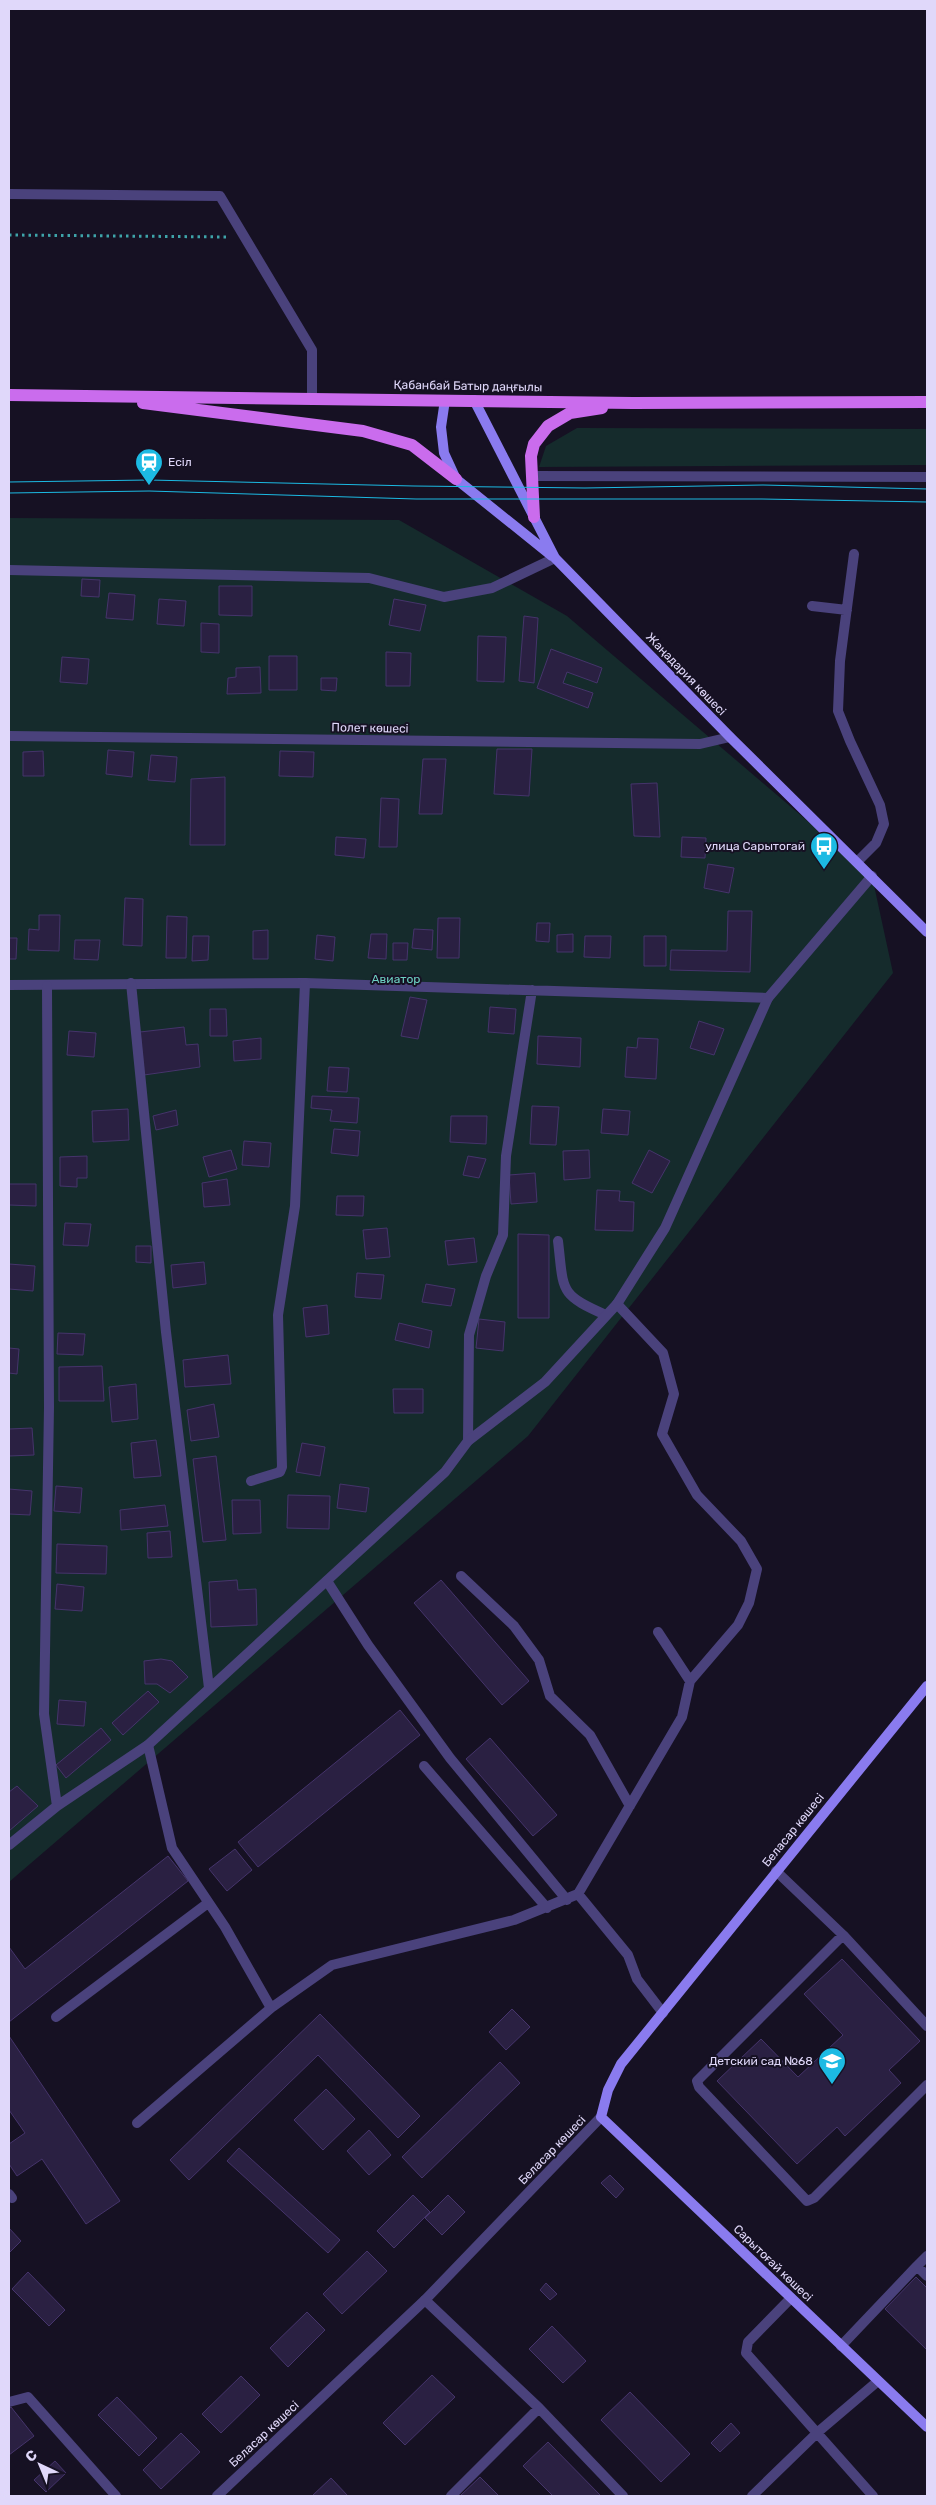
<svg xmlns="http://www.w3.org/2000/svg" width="936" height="2505" font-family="Rubik,sans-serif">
<rect width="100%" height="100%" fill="#161123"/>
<!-- green -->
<path fill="#152b2c" d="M577,428L927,429V465L539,467L546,446Z
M9,518L399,520L567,616L872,876L893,973L528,1436L9,1882Z"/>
<!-- building -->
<path fill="#2a2042" stroke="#45346b" d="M82,579L100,580L99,597L81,596Z
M219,586H252V616L219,615Z
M109,593L135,595L133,620L106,618Z
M159,599L186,601L184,626L157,624Z
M394,599L426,605L420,631L389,625Z
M524,616L538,618L534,683L519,681Z
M201,623L219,624V653L201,652Z
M478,636L506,637L504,682L477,681Z
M551,649L602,668L597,683L567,672L563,683L593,693L588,708L537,688Z
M386,652L411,653L410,686H386Z
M269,656H297V690H269Z
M62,657L89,659L87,684L60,682Z
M260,667L261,693L227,694L228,678L236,677V668Z
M321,678H337L336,691L321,690Z
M497,749H532L529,796L494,794Z
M108,750L134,752L132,777L106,774Z
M43,751L44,776H23V752Z
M280,751L314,752L313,777L279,776Z
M151,755L177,757L175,782L148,780Z
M423,759H446L442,814H419Z
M225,777V845H190L191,779Z
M657,783L660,837L634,836L631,784Z
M381,798L399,799L397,847H379Z
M336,837L366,839L364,858L335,855Z
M682,837L706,838L705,858L681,857Z
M708,864L734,868L729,893L704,888Z
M125,898L143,899L142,946L123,945Z
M728,911H752L750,972L670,970L671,950L727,951Z
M39,915H60L59,951L28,950L29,929L39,930Z
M167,916L187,917L186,958H166Z
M438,918H460L459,958H437Z
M537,923H550L549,942L536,941Z
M414,929L433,930L432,950L412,948Z
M268,930V959H253V931Z
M371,934H387L386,959L368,958Z
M573,934V952H557V935Z
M317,935L335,937L333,961L315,959Z
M193,936H209L208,960L192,961Z
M585,936H611L610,958L584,957Z
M644,936H666V966H644Z
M9,938H17L16,959H9Z
M75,940H100L98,960L74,959Z
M393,943H408L407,960H393Z
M410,997L427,1000L418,1039L401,1036Z
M490,1007L516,1009L514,1034L488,1032Z
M210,1009H226L227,1036H210Z
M699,1021L724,1029L714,1055L690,1048Z
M184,1027L186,1045L198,1044L200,1067L144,1075L140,1032Z
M69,1031L96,1033L94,1057L67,1055Z
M538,1036L581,1038L580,1067L537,1064Z
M261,1038V1059L234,1061L233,1041Z
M638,1038L658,1039L656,1079L625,1077L627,1047L637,1048Z
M329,1067L349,1068L347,1092L327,1091Z
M312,1096L359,1098L357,1123L330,1121L332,1110L311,1108Z
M532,1106L559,1107L556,1145L530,1144Z
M128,1109L129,1140L93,1142L92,1111Z
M603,1109L630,1111L628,1135L601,1133Z
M176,1110L178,1125L156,1130L153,1116Z
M451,1116H487L486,1144L450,1142Z
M334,1129L360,1131L358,1156L331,1153Z
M244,1141L271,1143L269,1167L242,1165Z
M231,1150L237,1169L209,1177L203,1157Z
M589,1150L590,1178L564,1180L563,1151Z
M649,1150L670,1161L652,1193L632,1183Z
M87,1156V1178H77V1187L60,1186V1157Z
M468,1156L486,1159L479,1178L463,1175Z
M535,1173L537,1202L511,1204L509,1175Z
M227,1179L230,1205L204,1207L202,1183Z
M9,1184H36V1206L9,1205Z
M597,1190L620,1191L619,1201L634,1202L633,1231L595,1230Z
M337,1196H364L363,1216L336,1215Z
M65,1223L91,1224L88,1246L63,1245Z
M387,1228L390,1257L366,1259L363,1230Z
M518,1234L549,1235V1318H518Z
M474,1238L477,1262L448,1265L445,1241Z
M136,1246H151V1263L136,1262Z
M204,1262L206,1284L173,1288L171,1265Z
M9,1264L35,1266L33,1291L9,1289Z
M357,1273L384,1275L381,1299L355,1297Z
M426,1284L455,1289L451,1306L422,1302Z
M327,1305L329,1334L306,1337L303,1308Z
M479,1319L505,1322L503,1351L476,1348Z
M399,1323L432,1331L429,1348L395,1340Z
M58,1333L85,1334L83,1355L57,1354Z
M9,1348L19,1349L17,1374L9,1373Z
M228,1355L231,1384L185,1387L183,1360Z
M102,1366L104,1401H59V1367Z
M136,1384L138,1419L112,1422L109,1387Z
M393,1389H423V1413H394Z
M214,1404L219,1437L191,1441L187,1410Z
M32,1428L34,1455L9,1456V1429Z
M156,1440L161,1476L134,1478L131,1443Z
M302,1443L325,1447L320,1476L296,1472Z
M216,1456L226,1540L203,1542L193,1459Z
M340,1484L369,1488L366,1512L337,1508Z
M56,1486L82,1488L80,1513L54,1511Z
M9,1489L32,1491L30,1515L9,1514Z
M288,1495L330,1496L329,1529L287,1528Z
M232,1500H260L261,1533L233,1534Z
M165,1505L168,1526L121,1530L120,1510Z
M170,1531L172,1557L148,1558L147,1533Z
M57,1544L107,1546L106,1574L56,1573Z
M237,1580L238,1590L256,1589L257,1625L211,1627L209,1582Z
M441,1580L529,1681L502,1705L414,1603Z
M57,1584L84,1587L82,1611L55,1609Z
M161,1659L172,1661L188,1677L170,1693L157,1684H145L144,1661Z
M148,1691L159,1702L123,1735L112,1723Z
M59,1700L86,1702L84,1726L57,1724Z
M400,1710L420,1735L258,1867L238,1842Z
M101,1728L111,1740L66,1778L56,1765Z
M490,1738L557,1815L533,1836L466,1759Z
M17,1786L38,1806L9,1831V1792Z
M235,1849L252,1870L227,1891L209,1869Z
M168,1856L188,1881L9,2022V1947L25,1969Z
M842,1959L920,2041L889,2070L901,2083L845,2136L837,2127L797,2164L717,2081L761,2039L798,2077L843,2035L804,1994Z
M512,2009L530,2027L506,2050L489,2032Z
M320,2014L420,2116L398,2138L318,2055L189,2180L170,2160Z
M9,2036L120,2201L86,2224L42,2159L17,2176L9,2164V2144L25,2133L9,2110Z
M500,2062L520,2083L422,2178L402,2157Z
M326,2089L355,2119L323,2150L294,2120Z
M369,2130L391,2155L369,2175L347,2151Z
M239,2148L340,2240L328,2253L227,2161Z
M610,2175L624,2189L616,2198L601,2183Z
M413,2195L430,2212L394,2248L377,2231Z
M448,2195L465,2212L442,2235L425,2218Z
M9,2228L21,2241L9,2253Z
M367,2251L387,2271L342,2314L323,2294Z
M28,2272L65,2310L49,2326L12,2289Z
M916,2277L927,2288V2350L885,2309Z
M546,2283L557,2294L550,2300L540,2290Z
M307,2312L325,2330L288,2367L270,2348Z
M552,2326L586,2361L563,2383L529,2349Z
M432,2375L455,2397L405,2445L383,2423Z
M241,2376L260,2395L221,2433L202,2414Z
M630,2392L690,2454L661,2482L601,2420Z
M117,2397L157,2438L139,2456L98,2415Z
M11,2407L34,2436L9,2455V2409Z
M731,2423L740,2433L720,2452L711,2443Z
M181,2433L200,2452L161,2489L143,2470Z
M548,2442L601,2496H553L523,2466Z
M55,2461L66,2473L46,2492L34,2480Z
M480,2477L499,2496H460Z
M331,2478L348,2496H312Z"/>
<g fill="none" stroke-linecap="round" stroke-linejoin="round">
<!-- path -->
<path stroke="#3ea4a9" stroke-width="3" stroke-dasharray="2.5 4" stroke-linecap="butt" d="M9,235L228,237"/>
<!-- lane -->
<path stroke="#4a427c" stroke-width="10" d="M532,476L927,477
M854,554L840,661L838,711L850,741L880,805L884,824L876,843L857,862
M812,606L847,610
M9,985L305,983L768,998
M558,1241C564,1291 558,1294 606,1315
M617,1304L663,1353L674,1394L662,1434L697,1495L741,1541L757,1569L749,1603L738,1625L690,1681
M468,1441L469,1335L486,1276L503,1235L506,1156L532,990
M461,1576L514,1626L539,1660L550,1696L590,1735L630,1806
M327,1581L368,1645L450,1758L567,1900
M658,1632L690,1681L682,1717L578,1894L628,1955L637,1979L663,2013
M148,1745L172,1848L225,1927L271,2008
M424,1766L547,1908
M776,1871L843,1935L927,2026
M843,1935L697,2081L699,2087L807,2201L814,2198L927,2085
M56,2017L208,1903
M137,2123L271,2008L332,1965L514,1920L578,1894
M9,2194L12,2198
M927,2256L917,2266L927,2276
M791,2298L748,2342L746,2353L873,2496
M425,2300L539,2408L623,2496
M841,2346L917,2266
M9,2402L28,2397L116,2496
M451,2496L539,2408
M752,2496L818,2432L878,2381"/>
<!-- street -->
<path stroke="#4a427c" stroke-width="10" d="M9,194L220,196L312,350V397
M9,570L369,578L444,597L492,588L555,558
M9,736L700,744L730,737
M131,983L166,1332L209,1688
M47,986L49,1407L44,1714L57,1806
M251,1481L280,1472L282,1467L278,1315L295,1206L305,983
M9,1845L57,1806L148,1745L445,1472L468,1441L545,1382L617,1304L665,1228L768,998L872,876
M217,2496L425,2300L601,2117"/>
<!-- secondary -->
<path stroke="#8a7bef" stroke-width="10" d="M445,400L441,427L444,453L456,479L552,556
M474,400L555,558L730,737L927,932
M927,1686L621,2064L608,2090L601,2117L927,2427"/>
<!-- primary -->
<path stroke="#ca6ced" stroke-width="12" d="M9,395L633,403L927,402
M143,403L363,431L412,445L456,479
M534,517L531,456L534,444L548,426L570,413L602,408"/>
<!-- tram -->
<path stroke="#1cbae3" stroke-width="1" d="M9,482L149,480L414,486L585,488L763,485L927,489
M9,493L149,491L416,499H762L927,502"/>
</g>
<!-- icons -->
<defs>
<g id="station-pin" transform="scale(1.4375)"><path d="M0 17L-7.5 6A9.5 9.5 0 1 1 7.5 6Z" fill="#1cbae3" stroke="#161123"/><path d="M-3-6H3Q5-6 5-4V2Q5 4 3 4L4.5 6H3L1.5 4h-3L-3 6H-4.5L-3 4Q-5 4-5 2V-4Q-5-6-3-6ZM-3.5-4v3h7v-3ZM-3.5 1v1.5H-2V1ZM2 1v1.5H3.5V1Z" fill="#fff"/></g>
<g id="bus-pin" transform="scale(1.4375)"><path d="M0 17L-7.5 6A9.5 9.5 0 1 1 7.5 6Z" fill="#1cbae3" stroke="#161123"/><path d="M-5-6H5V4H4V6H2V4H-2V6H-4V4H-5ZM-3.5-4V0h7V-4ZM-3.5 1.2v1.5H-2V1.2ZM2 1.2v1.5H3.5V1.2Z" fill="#fff"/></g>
<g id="school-pin" transform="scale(1.4375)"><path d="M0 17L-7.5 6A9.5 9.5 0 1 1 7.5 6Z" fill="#1cbae3" stroke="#161123"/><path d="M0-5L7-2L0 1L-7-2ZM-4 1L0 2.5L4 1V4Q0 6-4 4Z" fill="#fff"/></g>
</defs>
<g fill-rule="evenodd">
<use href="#station-pin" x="149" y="462"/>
<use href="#bus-pin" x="824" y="846"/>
<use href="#school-pin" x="832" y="2061"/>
</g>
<g text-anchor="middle" stroke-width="4" stroke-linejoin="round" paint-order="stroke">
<!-- street labels -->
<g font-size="12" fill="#e0d8fa" stroke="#161123">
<text transform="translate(468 386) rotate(1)" y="4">Қабанбай Батыр даңғылы</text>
<text transform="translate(686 674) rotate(46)" y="4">Жаңадария көшесі</text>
<text transform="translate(370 728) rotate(1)" y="4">Полет көшесі</text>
<text transform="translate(793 1830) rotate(-51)" y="4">Беласар көшесі</text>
<text transform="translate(552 2150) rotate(-46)" y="4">Беласар көшесі</text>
<text transform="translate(773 2263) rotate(44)" y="4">Сарытоғай көшесі</text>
<text transform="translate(264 2434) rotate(-43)" y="4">Беласар көшесі</text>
</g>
<!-- poi labels -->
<g font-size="12" fill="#e0d8fa" stroke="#161123" text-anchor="end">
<text x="168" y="466" text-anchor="start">Есіл</text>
<text x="805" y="850">улица Сарытогай</text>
<text x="813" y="2065">Детский сад №68</text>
</g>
<!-- park labels -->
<g font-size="12" fill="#6dd2c3" stroke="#161123">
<text x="396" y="983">Авиатор</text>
</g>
</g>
<!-- border -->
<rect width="936" height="2505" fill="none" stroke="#e0d8fa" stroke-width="20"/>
<!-- north arrow -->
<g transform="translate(40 2465) rotate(316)" stroke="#161123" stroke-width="4" paint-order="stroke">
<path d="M0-4L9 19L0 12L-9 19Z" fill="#e0d8fa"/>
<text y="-8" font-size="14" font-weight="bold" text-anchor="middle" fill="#e0d8fa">С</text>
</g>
</svg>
